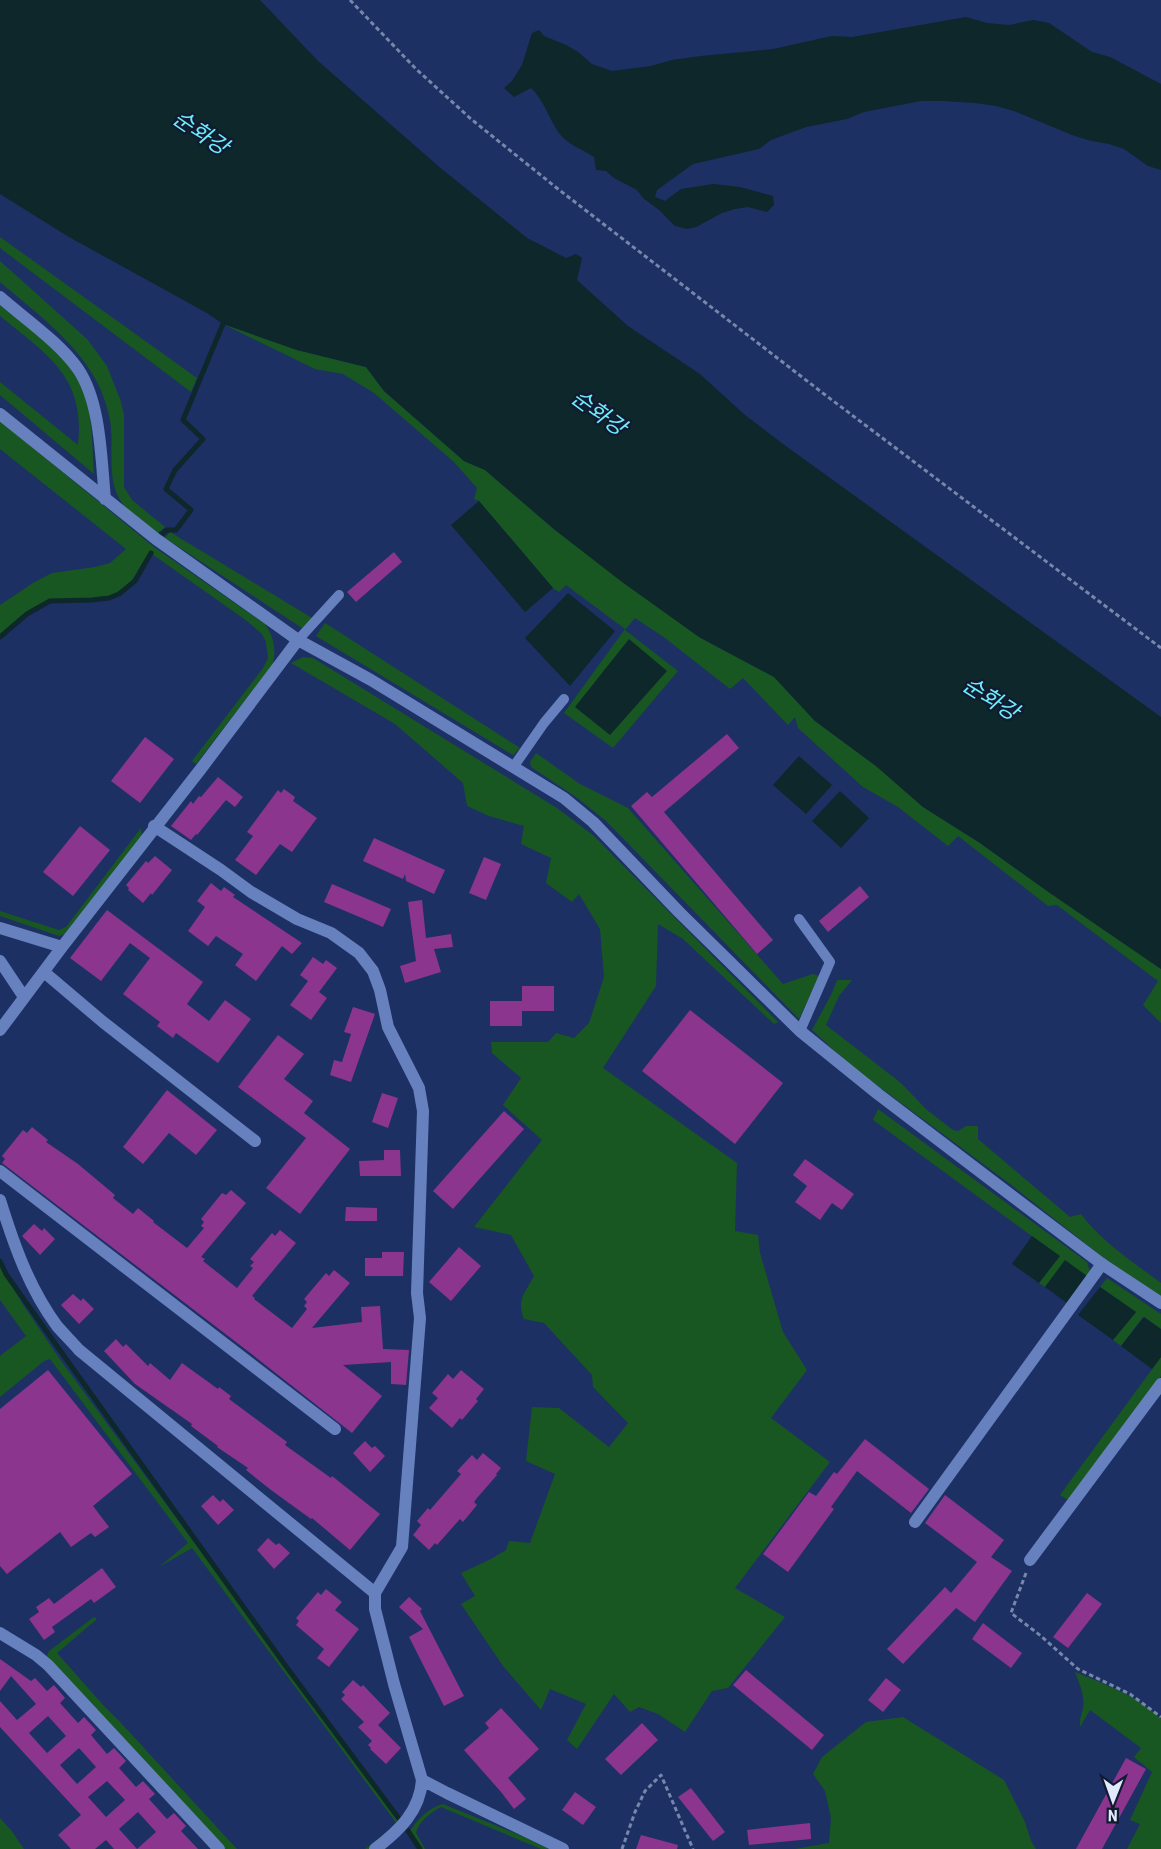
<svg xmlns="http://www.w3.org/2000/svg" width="1161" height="1849" font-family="'Roboto Condensed','Noto Sans KR',sans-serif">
<rect width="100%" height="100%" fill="#1c3063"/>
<!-- green -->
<path fill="#195722" d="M0,237L197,378L191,392L0,248Z
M0,261L87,339L107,366L120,399L124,414V487L132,500L165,527L158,533C144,523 126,513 118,496C108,476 113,449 111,428C110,415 105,400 100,388C79,343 36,313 0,282Z
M0,305C31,330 72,355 85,395C93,419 92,448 94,474L0,395V382L78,445C86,376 46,354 0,316Z
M223,324L297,350L366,367L384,391L464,461L485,470L555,530L699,637L774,677L815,721L876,766L923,807L980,843L1050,893L1161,969V1023L1143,1005L1158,981L1057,905L1048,906L958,836L948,846L898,807L863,787L798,728L795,717L788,725L743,678L730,689L665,638L635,618L625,630L678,671L613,748L564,713L625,629L566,585L559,592L553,588L479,501L474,499L477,488L454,462L374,393L343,374L315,369Z
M0,421L154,547L265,624C274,637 276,648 273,664L196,764L192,761L263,668L268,658L266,642L262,634L247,621L152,554V552C137,564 137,583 117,593C101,602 80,599 62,600C58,600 53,599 49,601C30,606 13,622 0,636V605L33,583L52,573L95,567L110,563L126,549L0,449Z
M170,532L312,618L302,628L165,538Z
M325,623L520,748L513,755L316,636Z
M303,657L313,658L557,808L594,836L778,1022L774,1024L683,939L658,924L656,986L603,1068L737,1163L735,1231L758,1235L760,1253L783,1332L807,1370L771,1418L830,1462L735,1588L785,1617L728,1688L712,1691L685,1732L658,1714L639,1707L630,1712L614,1694L577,1749L567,1740L586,1704L550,1689L541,1710L503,1666L461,1604L475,1596L461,1573L489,1560L506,1550L509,1541L530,1543L555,1474L526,1461L532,1407L559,1408L609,1447L628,1423L593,1387L592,1375L544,1323L524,1319C516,1300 525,1293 534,1276L511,1235L474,1227L542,1140L503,1105L521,1078L492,1053L491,1042H548L556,1033L574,1038L589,1023L604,977L600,929L579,894L572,902L546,883L551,858L521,844L524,826L489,816L467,806L463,783L395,724L291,663Z
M536,753L580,784L628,808L783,984L813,974L819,976L799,1019L606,821L576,797L531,767L530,762Z
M141,828L142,836L65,934L59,936L0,916V911L59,930L66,927Z
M837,980H852L839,996L826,1025L901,1083L927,1110L953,1130L958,1131L966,1126H978V1139L1070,1217L1081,1214C1102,1242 1133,1262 1161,1283V1296L1105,1259L1010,1184L850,1065L812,1030L831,995Z
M878,1109L1087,1262L1090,1271L1087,1276L1065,1261L1045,1287L1039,1283L1059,1256L873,1120Z
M0,1266L24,1306L59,1358L401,1825L370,1849H365L397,1824L192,1548L159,1567L188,1543L50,1359L44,1361L0,1397V1356L26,1336L0,1300Z
M1107,1278L1161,1314V1329L1143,1317L1121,1346L1113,1340L1136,1312L1100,1287Z
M1161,1357V1376L1068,1500L1060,1495Z
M94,1617L97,1619L57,1653L105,1707L121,1723L237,1849H225L48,1661L47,1655L49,1651Z
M1075,1672C1102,1683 1141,1697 1161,1719V1849H1127L1140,1824L1130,1820L1152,1772L1134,1757L1141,1748L1090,1710L1080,1727C1079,1719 1082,1715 1083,1707C1085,1695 1079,1683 1075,1672Z
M903,1717L1004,1780L1025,1822L1031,1841L1036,1849H795L829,1843L831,1818L825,1791L813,1774L822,1757L866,1722Z
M443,1804L522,1836L549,1849H541L441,1807C430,1813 419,1821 416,1833L425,1849H421L410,1831C418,1819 428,1808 443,1804Z
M0,1818L11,1830L24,1849H0Z"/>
<!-- water -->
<path fill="#0d272a" d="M0,0H260L318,61L437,165L527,238L566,258L576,254L582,258L577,280L628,326L700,374L745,415L783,444L1161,717V969L1050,893L980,843L923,807L876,766L815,721L774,677L699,637L622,582L555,530L485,470L464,461L384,391L366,367L297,350L223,324L207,313L69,237L0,194Z
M966,17L987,23L1009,25L1033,20L1049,23L1092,52L1110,57L1161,84V170L1148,166L1124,149L1109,144L1091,141L1072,135L1014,111L996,106L975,103L943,101H921L864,112L847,119L806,127L771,140L759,149L693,164L657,190L655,197L665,201L681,189L713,184L740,187L773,196L774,205L767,212L748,207L735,209L722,213L696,227L687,229L675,226L659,210L643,198L637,190L614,178L606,171L596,170L594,157C582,149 568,145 559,133C549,119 544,100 531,88L514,97L504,88L512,81L522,65L532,33L539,30L544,36L566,45L578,52L592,64L612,71L651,66L672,60L701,56L773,49L832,36L852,37Z
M479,501L553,588L525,612L451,525Z
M568,593L615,631L570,686L525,638Z
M629,639L667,671L610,735L575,707Z
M799,756L832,785L806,814L773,785Z
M840,791L869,818L841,848L812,821Z
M1032,1236L1060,1256L1039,1283L1012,1264Z
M1065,1260L1087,1276L1067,1303L1045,1287Z
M1100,1287L1136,1312L1113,1340L1078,1315Z
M1144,1317L1161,1329V1357L1152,1369L1121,1346Z"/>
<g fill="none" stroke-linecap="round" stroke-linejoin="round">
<!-- stream -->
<path stroke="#0d272a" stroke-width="5" d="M161,535L167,530H176L191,510L166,489L175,470L203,439L183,420L223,324
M0,637L27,614L50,601L92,600L109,598L119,594L135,581L151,553
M0,1261L6,1274L54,1342L285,1665L400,1820
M408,1831L420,1849"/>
</g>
<!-- building -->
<path fill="#8b358f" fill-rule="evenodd" d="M394,552L402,562L356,602L347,592Z
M727,734L739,748L664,812L773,940L757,954L631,806L647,792L652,797Z
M145,737L174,759L140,803L111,781Z
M218,777L243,797L235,807L226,800L197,835L196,834L191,840L171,826L191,801L193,804L199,796L201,797Z
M284,789L295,797L293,801L317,818L292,852L280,844L256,875L235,860L253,836L247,832L278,790L281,793Z
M80,826L110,850L73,896L43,872Z
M374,838L445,870L434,894L406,881L405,874L403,879L363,861Z
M155,856L172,870L152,895L151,893L143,903L128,890L129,888L126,885L146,861L148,863Z
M484,857L501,864L486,900L469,893Z
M211,883L221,891L224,887L235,895L233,897L302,943L292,954L282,946L256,981L235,965L243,954L216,936L208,946L188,931L205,907L197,901Z
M332,884L391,909L383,927L324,902Z
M860,886L869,897L828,932L819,921Z
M422,900L426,938L451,934L453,947L434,949L441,972L405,983L400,966L416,961L408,902Z
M107,910L203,982L187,1004L209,1021L225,1000L251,1019L218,1063L176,1033L173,1038L157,1026L160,1022L123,994L150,958L130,943L101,981L70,958Z
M313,957L323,964L326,960L337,968L319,992L327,998L311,1020L290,1005L308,981L300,975Z
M522,986H554V1011H522V1026H490V1001H522Z
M353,1007L375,1014L351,1082L330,1075L334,1060L342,1062L351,1034L344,1032Z
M690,1010L783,1083L735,1144L642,1071Z
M278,1035L304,1054L284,1079L313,1101L304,1113L350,1149L300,1214L266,1188L306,1138L238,1087Z
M167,1090L217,1130L196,1155L169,1133L143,1164L123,1147Z
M382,1093L398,1098L388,1128L372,1122Z
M504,1111L524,1129L453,1209L433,1191Z
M32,1127L48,1140L46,1142L78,1164L115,1195L113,1198L133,1214L138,1208L154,1221L153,1222L187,1248L204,1228L201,1226L204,1222L201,1219L222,1193L226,1195L231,1190L246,1203L201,1257L205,1259L203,1261L237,1288L253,1268L250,1266L254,1262L250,1259L272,1233L275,1236L280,1230L296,1243L252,1296L255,1298L254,1299L292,1328L307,1309L304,1306L307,1302L304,1299L326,1273L329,1276L334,1270L350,1283L312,1328L362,1322L361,1307L380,1306L383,1349L409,1350L406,1385L391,1384V1362L343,1365L382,1396L352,1433L249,1352L2,1163L5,1159L2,1156L23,1130L27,1133Z
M384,1150H400L401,1176H360L359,1161L384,1160Z
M805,1159L854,1194L842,1210L832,1203L820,1220L795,1202L807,1186L793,1175Z
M346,1207L377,1208V1221H345Z
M34,1224L42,1231L44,1228L55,1239L40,1255L22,1236Z
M459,1247L481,1266L451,1301L429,1282Z
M382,1252H404L403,1276H365V1258H382Z
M73,1294L81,1301L83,1298L94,1309L79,1324L61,1305Z
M116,1339L123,1347L126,1344L148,1366L150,1363L170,1380L182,1363L218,1389L219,1387L231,1396L229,1399L287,1442L285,1445L331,1478L332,1476L380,1514L350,1550L312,1518L311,1519L271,1490L246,1470L248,1468L217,1447L218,1446L191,1426L192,1424L135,1384L104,1351Z
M48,1370L132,1474L93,1506L109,1527L95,1537L91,1533L71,1547L60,1532L7,1574L0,1566V1409Z
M461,1370L484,1389L476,1399L478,1401L462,1420L460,1418L452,1428L429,1408L438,1398L432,1393L448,1374L453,1379Z
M865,1439L929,1489L911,1513L857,1471L831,1507L834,1509L788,1572L763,1554L809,1492L816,1496L834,1472L837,1474Z
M365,1441L372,1448L375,1446L385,1456L370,1472L353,1453Z
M483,1453L501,1468L496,1474L497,1475L477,1498L474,1502L477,1505L463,1522L460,1519L437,1545L435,1543L429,1550L413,1535L421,1525L417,1521L428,1508L430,1510L461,1474L457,1471L472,1455L477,1460Z
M213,1495L220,1502L223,1499L234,1510L218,1525L201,1506Z
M945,1495L1004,1540L991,1557L1012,1571L975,1622L956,1608L903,1664L887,1649L945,1587L951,1593L977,1562L925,1523Z
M268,1538L276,1545L279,1543L290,1553L274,1569L257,1550Z
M102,1568L116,1587L94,1603L91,1599L52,1627L55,1632L44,1640L29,1619L39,1612L36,1607L49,1598L54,1604Z
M326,1589L342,1602L335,1610L359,1629L329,1667L317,1658L324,1649L296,1625L299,1621L296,1618L318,1592L321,1595Z
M1087,1593L1102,1604L1068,1648L1053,1637Z
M409,1597L422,1609L420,1611L464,1696L444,1706L409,1637L423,1629L399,1607Z
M983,1623L1022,1653L1011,1668L972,1639Z
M0,1659L31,1681L35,1678L47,1691L54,1685L65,1698L60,1703L78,1723L84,1717L96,1730L91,1735L107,1754L114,1748L126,1761L119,1768L136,1787L143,1781L155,1794L149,1799L167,1819L174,1813L186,1826L181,1831L198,1849H114L106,1840L95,1849H71L58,1835L81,1815L0,1727V1701L17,1720L36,1704L11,1676L0,1691ZM48,1716L66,1736L47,1753L29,1733ZM79,1748L96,1767L77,1784L60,1765ZM107,1781L125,1800L106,1817L88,1797ZM138,1812L156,1832L137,1849L119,1829Z
M746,1670L824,1735L812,1750L733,1685Z
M886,1678L901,1690L883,1712L868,1700Z
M353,1680L361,1687L363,1685L390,1713L378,1725L401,1748L386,1764L370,1749L371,1748L368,1745L372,1741L358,1727L364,1722L341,1699L345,1695L342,1692Z
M501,1708L539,1749L508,1778L526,1799L514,1809L501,1792L464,1750L489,1728L485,1723Z
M642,1723L658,1740L621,1775L605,1759Z
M1126,1758L1146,1769L1102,1849H1076Z
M691,1788L725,1832L713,1841L678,1797Z
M575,1792L596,1807L583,1825L562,1810Z
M810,1823L811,1839L749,1845L747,1830Z
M641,1835L678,1845L677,1849H636Z"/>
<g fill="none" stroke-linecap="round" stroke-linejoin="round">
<!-- path -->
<path stroke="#7786aa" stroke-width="3" stroke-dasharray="4.5 3" stroke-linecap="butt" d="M350,0L416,69L471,119L558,189L824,394L1161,648
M1026,1573L1011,1613L1041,1636L1078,1669L1130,1694L1161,1717
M622,1849L635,1812L645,1791L661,1775L693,1849"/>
<!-- service -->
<path stroke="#6781bf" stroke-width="10" d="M298,640L339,595
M514,766L544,723L564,699
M799,919L830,962L800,1031"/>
<!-- minor -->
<path stroke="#6781bf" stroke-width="12" d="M154,826L221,870L251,892L297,919L331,933L359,953L373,971L380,990L388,1027L419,1088L423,1111L417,1293L420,1318L402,1547L375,1593V1609L394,1684L422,1780C420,1811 399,1831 375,1849
M0,928L62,947
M0,961L24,997
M44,972L103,1022L255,1141
M0,1030L62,947L200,770L298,640
M0,1171L335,1429
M0,1200C14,1245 29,1288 57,1326C64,1334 72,1342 79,1350L375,1593
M915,1522L1102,1264
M1030,1560L1161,1384
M0,1633L36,1655L48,1665L219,1849
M422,1780L447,1793L563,1849"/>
<!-- tertiary -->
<path stroke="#6781bf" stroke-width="12" d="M0,297C25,319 59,342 78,369C101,403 101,459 105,499
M0,414L156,539L298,640L371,680L564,798L593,822L679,912L800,1031L878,1094L991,1180L1102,1264L1161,1303"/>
</g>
<g text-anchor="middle" stroke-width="4.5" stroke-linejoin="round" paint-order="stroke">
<!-- water labels -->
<g font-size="22" font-style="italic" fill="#6dedfc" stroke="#111a31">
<text transform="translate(201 132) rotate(34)" y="8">순화강</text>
<text transform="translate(599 412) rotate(36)" y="8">순화강</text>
<text transform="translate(991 698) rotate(32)" y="8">순화강</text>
</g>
</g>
<!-- north arrow -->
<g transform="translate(1113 1801) rotate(181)" stroke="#111a31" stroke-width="4.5" paint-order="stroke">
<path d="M0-4.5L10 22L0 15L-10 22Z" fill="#e1eafd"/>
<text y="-9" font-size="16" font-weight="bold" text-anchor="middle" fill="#e1eafd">N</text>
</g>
</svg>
